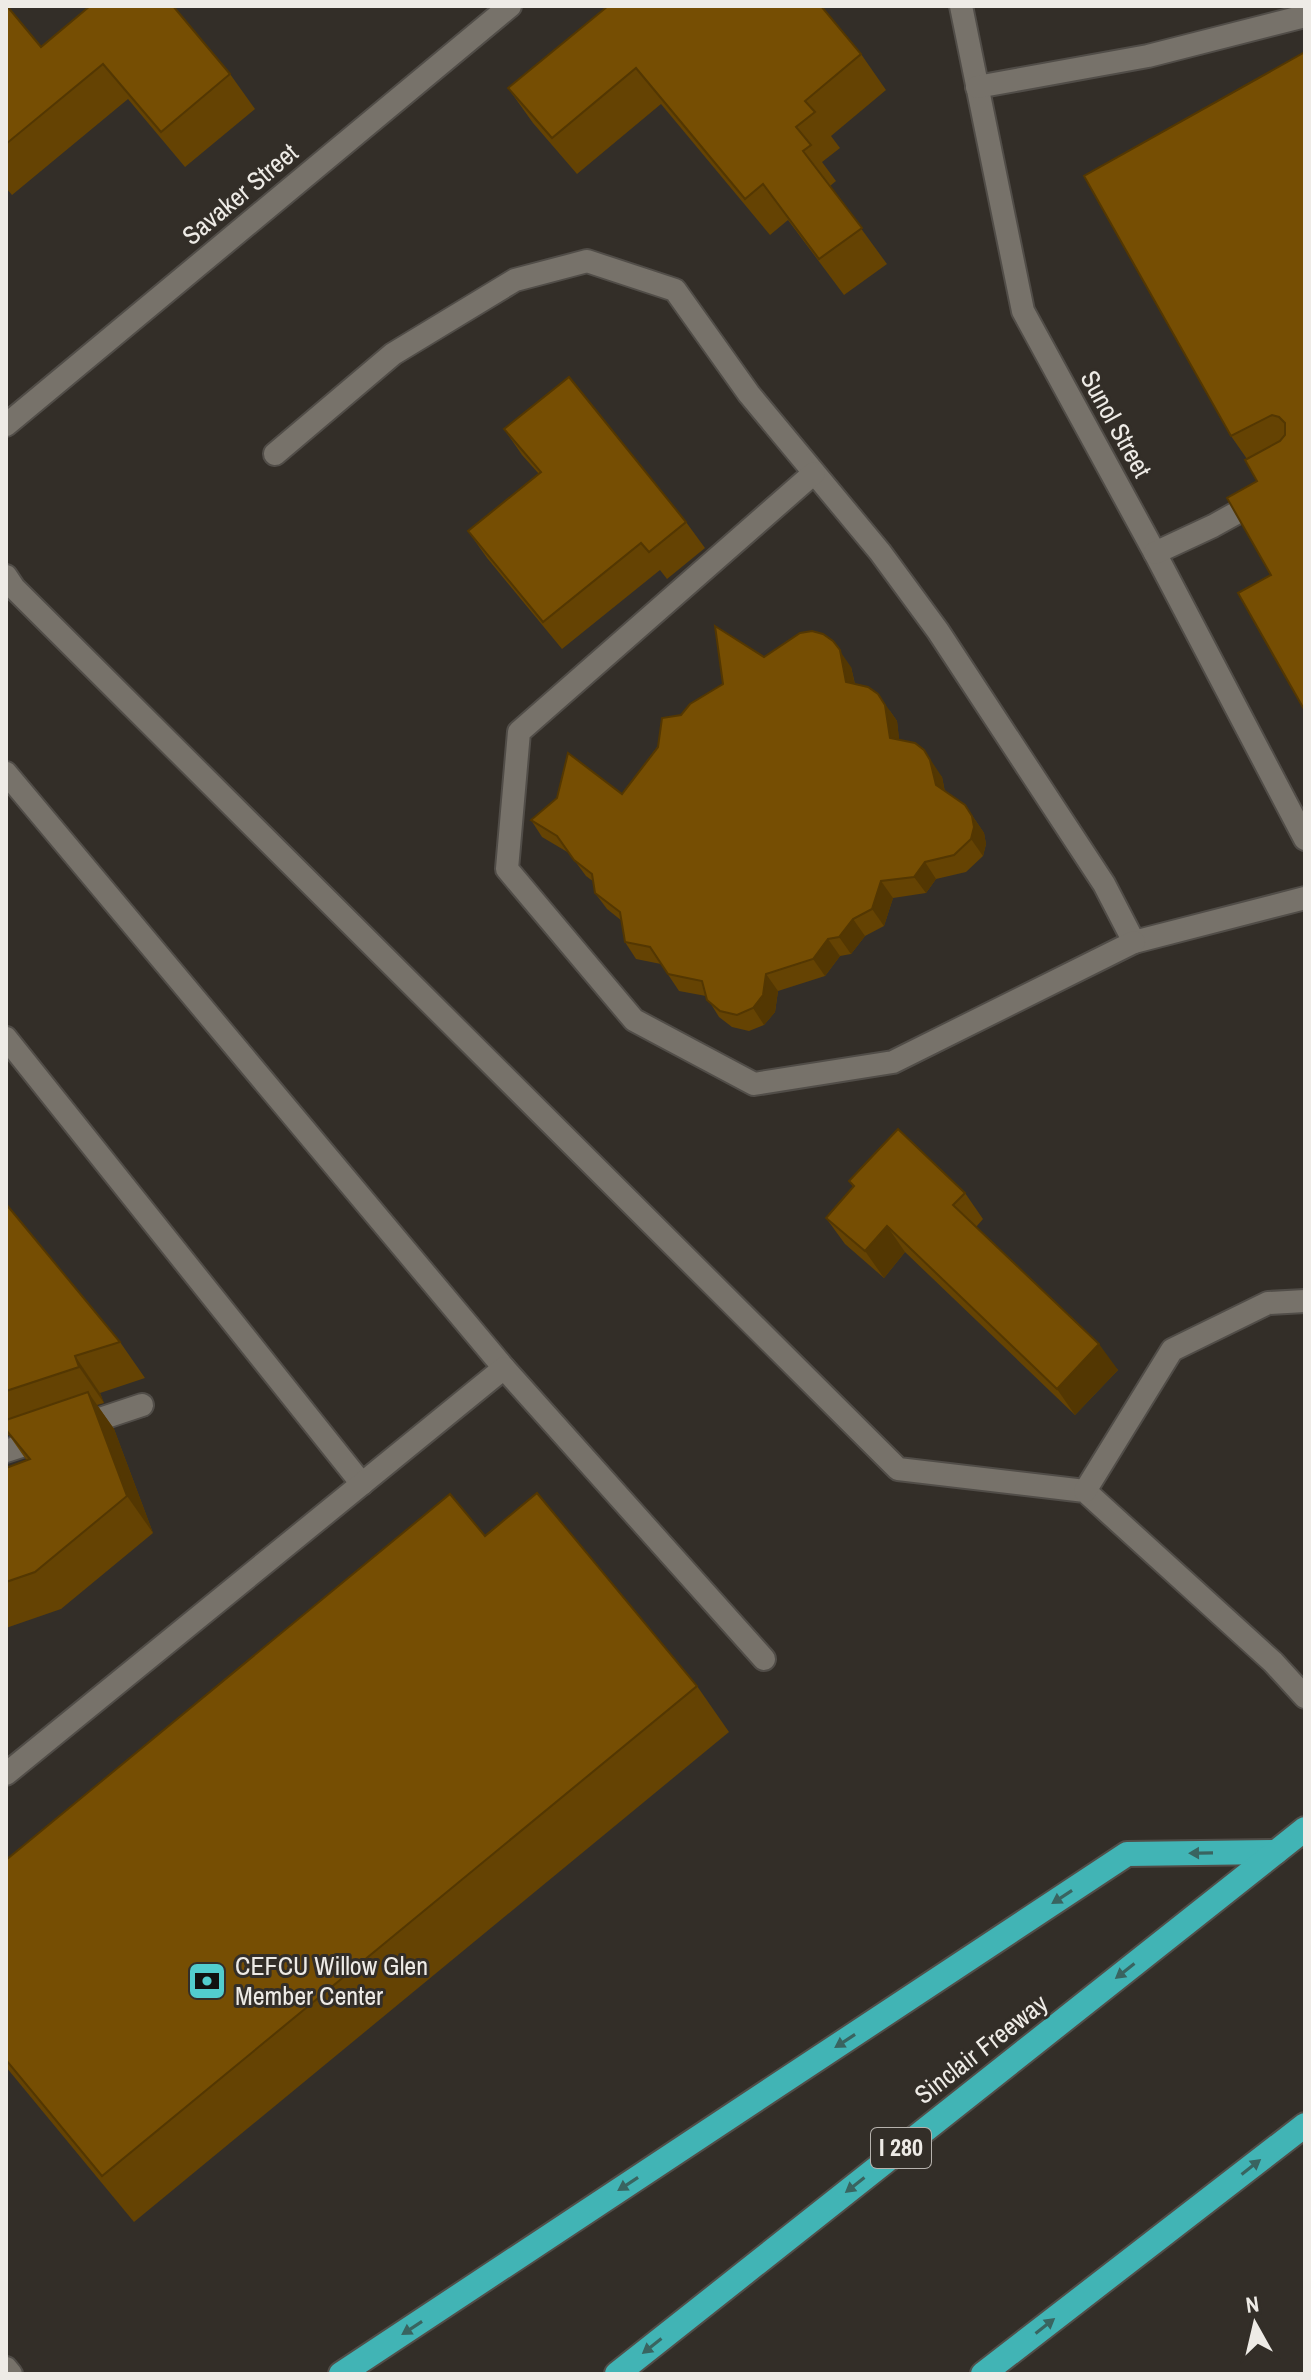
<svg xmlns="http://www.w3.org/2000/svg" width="1311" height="2380" font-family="'Archivo Narrow',sans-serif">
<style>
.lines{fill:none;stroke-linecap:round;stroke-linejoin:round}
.service-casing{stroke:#514d48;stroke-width:26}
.minor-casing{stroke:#514d48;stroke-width:26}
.secondary-casing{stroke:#514d48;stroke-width:26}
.motorway-casing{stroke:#514d48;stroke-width:28}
.service{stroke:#77726a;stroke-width:22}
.minor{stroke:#77726a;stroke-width:22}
.secondary{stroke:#77726a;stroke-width:22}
.motorway{stroke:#41b4b5;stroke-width:24}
.wall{fill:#654303}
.shaded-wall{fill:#533702}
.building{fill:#764e03;stroke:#533702;stroke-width:2}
.oneway{fill:#396460}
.labels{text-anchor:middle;stroke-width:6;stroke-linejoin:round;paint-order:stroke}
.shield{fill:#332e28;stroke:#b6b2ad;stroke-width:2}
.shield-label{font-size:24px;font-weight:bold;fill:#eeebe6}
.street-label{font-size:26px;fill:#eeebe6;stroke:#332e28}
.poi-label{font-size:26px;fill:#eeebe6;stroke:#332e28;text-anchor:start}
</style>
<rect width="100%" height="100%" fill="#332e28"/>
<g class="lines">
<defs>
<g id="service">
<polyline points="961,6 1023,311 1155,553 1305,839"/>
<polyline points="977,87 1148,56 1305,16"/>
<polyline points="275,454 393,354 515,280 587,261 675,290 749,394 880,552 938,631 1104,884 1134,942 1305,898"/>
<polyline points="814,473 519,732 507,869 634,1020 754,1084 893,1062 1134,942"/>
<polyline points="1155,553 1213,526 1305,475"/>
<polyline points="6,576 14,588 898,1469 1085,1491 1273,1662 1305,1697"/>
<polyline points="6,773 504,1368"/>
<polyline points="6,1038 362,1484"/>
<polyline points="79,1426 142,1405"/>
<polyline points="6,1451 43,1439"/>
<polyline points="1085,1491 1172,1350 1268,1303 1305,1301"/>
<polyline points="6,1774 504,1368 764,1659"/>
</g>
<polyline id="minor" points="6,425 510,6"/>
<polyline id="secondary" points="6,2368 11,2374"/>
<g id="motorway">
<polyline points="341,2374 1127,1854 1276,1852"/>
<polyline points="617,2374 1305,1829"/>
<polyline points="983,2374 1305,2125"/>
</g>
</defs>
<use href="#service" class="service-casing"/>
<use href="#minor" class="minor-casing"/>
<use href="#secondary" class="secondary-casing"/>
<use href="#motorway" class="motorway-casing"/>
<use href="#service" class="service"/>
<use href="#minor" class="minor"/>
<use href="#secondary" class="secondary"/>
<use href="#motorway" class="motorway"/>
</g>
<g class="wall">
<polygon points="6,6 41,47 230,74 255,109 185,167 128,99 12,195 6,188"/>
<polygon points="608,6 861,54 886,90 831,136 840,148 822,162 836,181 830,186 887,264 844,295 788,220 770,235 661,104 577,174 533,123 508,88"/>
<polygon points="1305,52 1305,711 1271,575 1257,481 1247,459 1231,436"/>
<polygon points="504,429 686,522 705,548 667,579 660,570 562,649 487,558 468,531 539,474 522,455"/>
<polygon points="764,657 851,667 855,684 890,711 897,721 899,740 942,777 945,792 965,805 984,833 986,844 983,856 966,872 936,879 926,893 893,898 884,926 865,936 851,954 840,956 825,976 778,991 775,1012 764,1025 749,1031 732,1027 719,1017 706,996 679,991 661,964 636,959 625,942 622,921 607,909 595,893 594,882 586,876 569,853 542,837 531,820 622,794 681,715 723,684"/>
<polygon points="849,1181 965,1193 983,1219 976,1227 1118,1370 1075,1415 905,1252 884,1278 845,1244 826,1218 853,1187"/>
<polygon points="6,1204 120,1342 145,1378 100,1393 104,1403 97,1405 114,1429 153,1533 61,1609 6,1628 6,1468 27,1461 9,1435 6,1436"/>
<polygon points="485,1536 697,1686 729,1732 134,2222 6,2067 6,1860"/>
</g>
<g class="shaded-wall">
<polygon points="833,641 851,667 858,699 846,682"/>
<polygon points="878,694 897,721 901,755 890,738"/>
<polygon points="924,750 942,777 947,802 936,785"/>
<polygon points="965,805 984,833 986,844 983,856 971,839"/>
<polygon points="925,862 936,879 926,893 914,877"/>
<polygon points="881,881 893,898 884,926 872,909"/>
<polygon points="853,919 865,936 851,954 839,937"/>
<polygon points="828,939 840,956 825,976 813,959"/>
<polygon points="766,974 778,991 775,1012 764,1025 753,1008"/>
<polygon points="887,1226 905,1252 884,1278 865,1251"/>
<polygon points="1099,1344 1118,1370 1075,1415 1057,1389"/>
<polygon points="75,1356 100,1393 104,1403 79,1367"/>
<polygon points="88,1392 114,1429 153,1533 127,1496"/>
</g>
<g class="building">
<polygon points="6,6 7,6 41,47 90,6 173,6 230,74 161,132 103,64 6,144"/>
<polygon points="608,6 821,6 861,54 805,101 815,112 796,127 811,145 803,151 862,228 819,259 763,184 745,199 636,68 552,138 508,88"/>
<polygon points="1305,52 1305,711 1238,593 1271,575 1227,498 1257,481 1245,460 1280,441 1285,435 1285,423 1279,417 1272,415 1231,436 1084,176"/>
<polygon points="569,377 686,522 649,552 641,543 543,622 468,531 541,472 504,429"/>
<polygon points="715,626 764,657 800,633 812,631 823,634 833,641 840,650 846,682 868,687 878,694 885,705 890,738 915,743 924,750 930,760 936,785 965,805 972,816 974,827 971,839 954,855 925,862 914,877 881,881 872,909 853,919 839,937 828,939 813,959 766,974 763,995 753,1008 737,1015 720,1011 707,1000 702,981 668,974 650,947 625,942 620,912 595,893 592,874 574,860 557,836 531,820 557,798 568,753 622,794 658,747 662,718 681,715 690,704 723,684"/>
<polygon points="898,1129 965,1193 953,1205 1099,1344 1057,1389 887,1226 865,1251 826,1218 854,1186 849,1181"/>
<polygon points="6,1204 120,1342 75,1356 79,1367 6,1391"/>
<polygon points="88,1392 127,1496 35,1572 6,1582 6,1468 30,1459 6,1430 6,1420"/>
<polygon points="537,1493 697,1686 102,2176 6,2060 6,1860 450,1494 485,1536"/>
</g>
<defs><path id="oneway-solid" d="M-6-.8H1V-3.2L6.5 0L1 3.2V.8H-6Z" transform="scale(2)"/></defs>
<g class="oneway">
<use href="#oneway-solid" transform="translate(1201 1853) rotate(179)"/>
<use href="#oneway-solid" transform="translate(1062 1897) rotate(147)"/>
<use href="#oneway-solid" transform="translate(1125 1971) rotate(142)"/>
<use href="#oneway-solid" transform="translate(845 2041) rotate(147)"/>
<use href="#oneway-solid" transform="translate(1251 2167) rotate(-38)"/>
<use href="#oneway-solid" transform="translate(628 2184) rotate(147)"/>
<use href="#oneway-solid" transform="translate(855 2185) rotate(142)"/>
<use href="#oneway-solid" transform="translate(1045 2326) rotate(-38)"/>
<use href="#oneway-solid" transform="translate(412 2328) rotate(147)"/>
<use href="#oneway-solid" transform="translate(652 2346) rotate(142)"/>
</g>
<defs>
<symbol id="bank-square" viewBox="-11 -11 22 22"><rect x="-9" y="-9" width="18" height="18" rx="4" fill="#52cdce" stroke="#332e28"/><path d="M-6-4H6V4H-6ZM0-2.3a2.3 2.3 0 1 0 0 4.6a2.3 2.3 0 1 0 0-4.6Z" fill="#111"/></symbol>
</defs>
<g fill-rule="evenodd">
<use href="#bank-square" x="185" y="1959" width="44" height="44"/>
</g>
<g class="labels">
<rect class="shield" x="871" y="2128" width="60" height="40" rx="6"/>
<g class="shield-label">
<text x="901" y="2156">I 280</text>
</g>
<g class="street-label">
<text transform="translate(240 194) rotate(-40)" y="9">Savaker Street</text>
<text transform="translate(1116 424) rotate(61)" y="9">Sunol Street</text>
<text transform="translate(981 2049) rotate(-38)" y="9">Sinclair Freeway</text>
</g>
<g class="poi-label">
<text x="235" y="1975">CEFCU Willow Glen<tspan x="235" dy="30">Member Center</tspan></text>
</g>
</g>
<rect width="1311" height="2380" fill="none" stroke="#eeebe6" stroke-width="16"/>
<g transform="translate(1255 2324) rotate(352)" stroke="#332e28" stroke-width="6" paint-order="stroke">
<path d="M0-6L14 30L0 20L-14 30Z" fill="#eeebe6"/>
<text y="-12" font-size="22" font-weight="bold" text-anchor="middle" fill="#eeebe6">N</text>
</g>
</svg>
